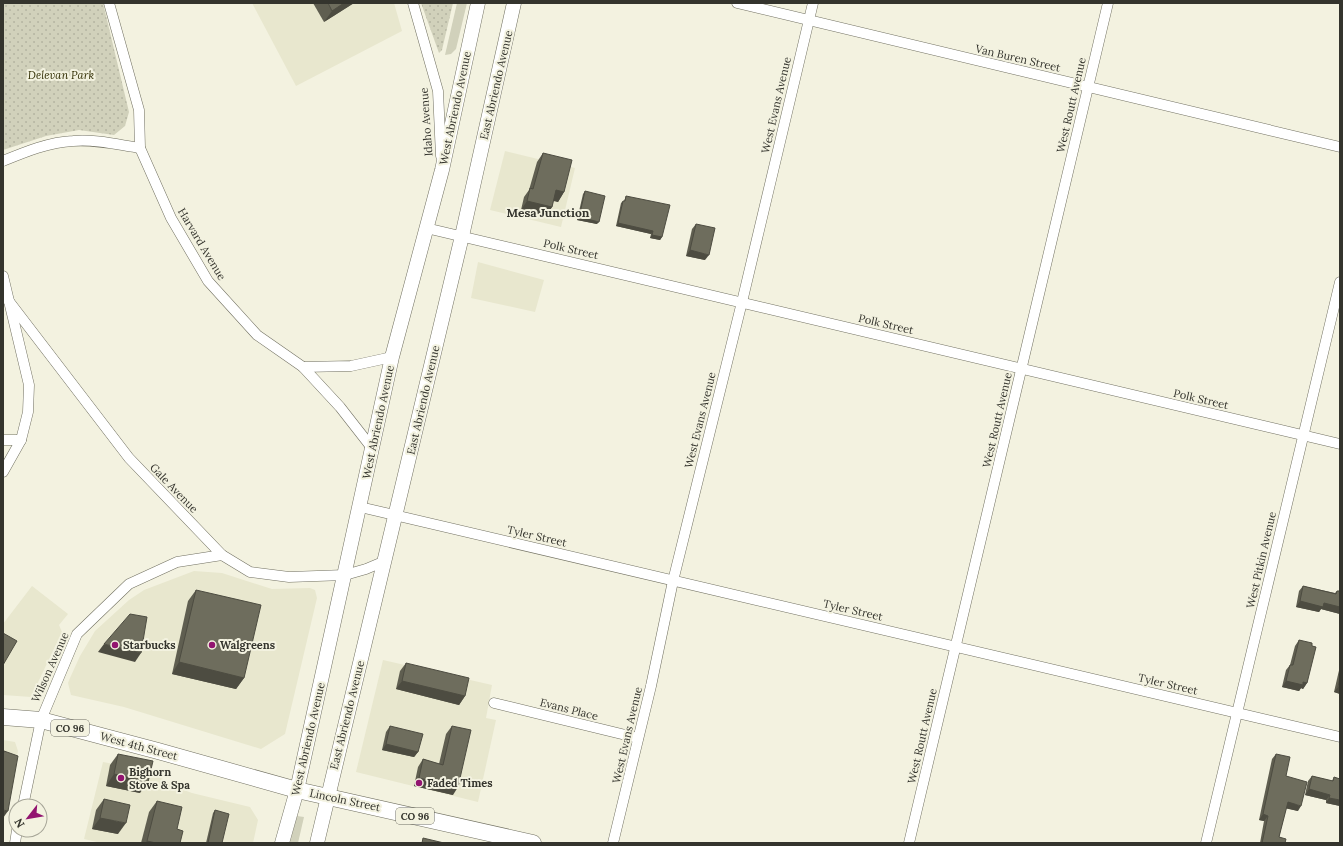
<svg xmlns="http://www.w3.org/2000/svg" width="1343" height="846" font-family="Lora,serif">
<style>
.built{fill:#e8e7ce}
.grass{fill:#d1d1bb}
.park{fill:url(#park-dots)}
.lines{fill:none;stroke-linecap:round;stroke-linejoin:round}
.street-casing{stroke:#717061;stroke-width:11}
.secondary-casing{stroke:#717061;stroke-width:15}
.primary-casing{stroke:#717061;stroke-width:17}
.street{stroke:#fff;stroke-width:10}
.secondary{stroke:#fff;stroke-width:14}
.primary{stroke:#fff;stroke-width:16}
.wall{fill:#5f5e50}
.shaded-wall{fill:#4d4c41}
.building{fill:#6e6d5d;stroke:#4d4c41}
.poi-dot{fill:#921470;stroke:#f3f2e0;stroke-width:1.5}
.labels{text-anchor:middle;stroke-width:4;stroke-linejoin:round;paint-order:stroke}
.shield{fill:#f3f2e0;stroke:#6d6d63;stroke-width:1}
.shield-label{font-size:10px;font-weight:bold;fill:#34342d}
.street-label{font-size:11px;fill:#34342d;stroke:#f3f2e0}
.park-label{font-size:11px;font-style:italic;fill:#333005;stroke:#f3f2e0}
.poi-label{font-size:11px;font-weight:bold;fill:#34342d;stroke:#f3f2e0;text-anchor:start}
.neighbourhood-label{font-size:12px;font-weight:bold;fill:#34342d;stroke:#f3f2e0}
</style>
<defs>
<pattern id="park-dots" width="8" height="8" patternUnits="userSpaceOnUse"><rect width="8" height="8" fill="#d1d1bb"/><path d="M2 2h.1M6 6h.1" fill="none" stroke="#b4b4a1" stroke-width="1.8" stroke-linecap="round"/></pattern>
</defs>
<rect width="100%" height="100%" fill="#f3f2e0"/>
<g class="built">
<polygon points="252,3 394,3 402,31 296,86"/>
<polygon points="505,151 575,168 561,227 490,210"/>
<polygon points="478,262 544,280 535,312 471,298"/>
<polygon points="194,571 222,573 272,589 310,588 315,590 317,598 285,734 261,749 124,707 71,695 68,683 70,678 80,656 95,631 129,600 144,590"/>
<polygon points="32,586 68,614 59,625 62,632 31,697 3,695 3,624"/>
<polygon points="383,660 492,685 486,718 496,720 478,802 356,772"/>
<polygon points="3,740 15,742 18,751 3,825"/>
<polygon points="103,762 145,770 167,781 173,786 192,793 250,807 258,820 253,843 101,843 84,839"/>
</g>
<g class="grass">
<polygon points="457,3 467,3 456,49 451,54 445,55"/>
<polygon points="297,816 304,817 298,843 290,843"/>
</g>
<g class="park">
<polygon points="3,3 103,3 129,112 125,126 114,135 79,130 46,136 3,150"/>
<polygon points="421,3 453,3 442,50 439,53"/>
</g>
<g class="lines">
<defs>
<g id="street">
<polyline points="109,3 139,110 140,148 171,218 208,281 257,335 303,367 340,407 372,448"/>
<polyline points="413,3 438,91 441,156"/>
<polyline points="737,3 1340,147"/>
<path d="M3,161C25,152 49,142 73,141C96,139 119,145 140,148"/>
<polyline points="426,228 1340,444"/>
<polyline points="3,276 29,385 28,412 21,440 3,472"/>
<polyline points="8,300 129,458 222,555 250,572 289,577 345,575 366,569 385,561"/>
<polyline points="303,367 351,366 392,357"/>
<polyline points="3,440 21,440"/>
<polyline points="360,507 1340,737"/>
<polyline points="494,703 638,738"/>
<polyline points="23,806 41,720 77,634 129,584 177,562 222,555"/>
<polyline points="15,843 17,830"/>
<polyline points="613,843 651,686 673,581 742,302 813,3"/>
<polyline points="909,843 1108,3"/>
<polyline points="1206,843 1340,282"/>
</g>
<g id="secondary">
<polyline points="282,843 297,790 392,357 442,170 478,3"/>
<polyline points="317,843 462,236 514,3"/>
</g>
<polyline id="primary" points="3,717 41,720 158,751 297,790 533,843"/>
</defs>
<use href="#street" class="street-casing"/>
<use href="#secondary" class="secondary-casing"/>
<use href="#primary" class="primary-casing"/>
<use href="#street" class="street"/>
<use href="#secondary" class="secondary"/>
<use href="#primary" class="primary"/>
</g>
<g class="wall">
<polygon points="313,3 354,3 324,22"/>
<polygon points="543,153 564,192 558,202 553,200 552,207 546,216 521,210 524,197 529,190 537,162"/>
<polygon points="585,191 597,224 577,220 583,194"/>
<polygon points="626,196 662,237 660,240 650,238 651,234 616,226 621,203 623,201 624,201"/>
<polygon points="696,224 705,260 686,256 692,229"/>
<polygon points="1303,586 1335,593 1337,591 1340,591 1340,614 1321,609 1319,612 1296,607 1299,591"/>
<polygon points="196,590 244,678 236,689 172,674 188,601"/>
<polygon points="1299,640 1312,646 1307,683 1303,689 1301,688 1299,691 1282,687 1286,670 1290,665 1295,646"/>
<polygon points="406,663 465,696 459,705 396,689 400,671"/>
<polygon points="1340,666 1340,694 1334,692"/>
<polygon points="390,726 418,752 414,757 382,750 386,732"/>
<polygon points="452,726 453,795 414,786 418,767 423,759 439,764 446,734"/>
<polygon points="118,754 140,793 106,786 110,765"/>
<polygon points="1276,754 1286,776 1298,811 1286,808 1279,837 1285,843 1260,843 1264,821 1259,820 1272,759"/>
<polygon points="1312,776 1332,781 1334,777 1340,806 1326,803 1326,800 1305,795 1308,781"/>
<polygon points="104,799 118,834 92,829 96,810"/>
<polygon points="157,801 177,829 180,843 141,843 149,812"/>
<polygon points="215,810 222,843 206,843 213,813"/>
</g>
<g class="shaded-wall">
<polygon points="344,3 354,3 324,22 332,11"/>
<polygon points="556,190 564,192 558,202 549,200"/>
<polygon points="527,201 552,207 546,216 521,210"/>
<polygon points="579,217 599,222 597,224 577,220"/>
<polygon points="618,223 653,231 651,234 616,226"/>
<polygon points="652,235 662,237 660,240 650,238"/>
<polygon points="690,250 709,255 705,260 686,256"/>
<polygon points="1300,601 1324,603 1340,607 1340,614 1321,609 1319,612 1296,607"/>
<polygon points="104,644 141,653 135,662 98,652"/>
<polygon points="179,662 244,678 236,689 172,674"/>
<polygon points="402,681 465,696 459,705 396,689"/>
<polygon points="1286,681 1303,682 1307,683 1303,689 1301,688 1299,691 1282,687"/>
<polygon points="1338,687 1340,687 1340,694 1334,692"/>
<polygon points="386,744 418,752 414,757 382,750"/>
<polygon points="114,774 148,782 140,793 106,786"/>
<polygon points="419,778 458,787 453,795 414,786"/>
<polygon points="1309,789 1330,795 1326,800 1305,795"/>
<polygon points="1329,798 1340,800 1340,806 1326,803"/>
<polygon points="1288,802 1301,806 1298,811 1284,808"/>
<polygon points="3,810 8,811 3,818"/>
<polygon points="1263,814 1268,816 1264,821 1259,820"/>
<polygon points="100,818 126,823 118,834 92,829"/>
<polygon points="147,841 156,843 145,843"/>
</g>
<g class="building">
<polygon points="328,3 344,3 332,11"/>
<polygon points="543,153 572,160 564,192 556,190 552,207 527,201 530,188 533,189"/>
<polygon points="585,191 605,196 599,222 579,217"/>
<polygon points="626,196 670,205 662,237 652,235 653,231 618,223 623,201 625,201"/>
<polygon points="696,224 715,228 709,255 690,250"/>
<polygon points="1303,586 1336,594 1337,591 1340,591 1340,607 1324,603 1323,607 1300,601"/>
<polygon points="196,590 261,605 244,678 179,662"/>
<polygon points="130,614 147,617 141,653 104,644"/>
<polygon points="3,633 17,641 3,665"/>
<polygon points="1299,640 1312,643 1312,646 1316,647 1307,683 1303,682 1303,685 1286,681 1290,665 1293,665"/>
<polygon points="406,663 469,678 465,696 402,681"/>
<polygon points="1340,677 1340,687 1338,687"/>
<polygon points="390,726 423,734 418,752 386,744"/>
<polygon points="452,726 471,730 458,787 419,778 423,759 443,765"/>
<polygon points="4,751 18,756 8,811 3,810 3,756"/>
<polygon points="118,754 153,761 148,782 114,774"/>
<polygon points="1276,754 1290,757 1286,776 1307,782 1301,806 1288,802 1279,837 1286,839 1285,843 1262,843 1268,816 1263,814"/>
<polygon points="1312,776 1333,781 1334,777 1340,779 1340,800 1329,798 1330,795 1309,789"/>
<polygon points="104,799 130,805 126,823 100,818"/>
<polygon points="157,801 182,807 177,829 183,831 180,843 156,843 147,841"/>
<polygon points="215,810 229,814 222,843 208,843"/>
<polygon points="423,838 444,843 422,843"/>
</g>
<g class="poi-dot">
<circle cx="115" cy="645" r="4"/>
<circle cx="212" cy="645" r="4"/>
<circle cx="121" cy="778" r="4"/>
<circle cx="419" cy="783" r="4"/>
</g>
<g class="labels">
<g class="shield">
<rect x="51" y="720" width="38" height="16" rx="3"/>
<rect x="396" y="808" width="38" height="16" rx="3"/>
</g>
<g class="shield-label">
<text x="70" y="732">CO 96</text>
<text x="415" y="820">CO 96</text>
</g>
<g class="street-label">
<text transform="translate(1018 58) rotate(13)" y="4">Van Buren Street</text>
<text transform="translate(496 85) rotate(-77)" y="4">East Abriendo Avenue</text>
<text transform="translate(776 105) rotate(-77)" y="4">West Evans Avenue</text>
<text transform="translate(1071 105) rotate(-77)" y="4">West Routt Avenue</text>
<text transform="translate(455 108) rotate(-78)" y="4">West Abriendo Avenue</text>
<text transform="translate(426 122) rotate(-94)" y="4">Idaho Avenue</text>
<text transform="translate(202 244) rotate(59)" y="4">Harvard Avenue</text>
<text transform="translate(571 249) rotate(13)" y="4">Polk Street</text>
<text transform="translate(886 324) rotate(13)" y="4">Polk Street</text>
<text transform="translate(1201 399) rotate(13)" y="4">Polk Street</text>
<text transform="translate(423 400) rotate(-77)" y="4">East Abriendo Avenue</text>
<text transform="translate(700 420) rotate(-76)" y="4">West Evans Avenue</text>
<text transform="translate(997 420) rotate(-77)" y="4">West Routt Avenue</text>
<text transform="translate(378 422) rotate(-78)" y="4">West Abriendo Avenue</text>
<text transform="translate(174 488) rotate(46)" y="4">Gale Avenue</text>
<text transform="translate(537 536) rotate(13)" y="4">Tyler Street</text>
<text transform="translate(1261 560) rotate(-77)" y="4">West Pitkin Avenue</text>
<text transform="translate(853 610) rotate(13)" y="4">Tyler Street</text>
<text transform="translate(50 667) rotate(-66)" y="4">Wilson Avenue</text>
<text transform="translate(1168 684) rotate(13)" y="4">Tyler Street</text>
<text transform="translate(569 709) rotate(14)" y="4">Evans Place</text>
<text transform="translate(347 715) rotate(-76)" y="4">East Abriendo Avenue</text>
<text transform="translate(627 735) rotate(-77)" y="4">West Evans Avenue</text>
<text transform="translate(922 736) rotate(-77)" y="4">West Routt Avenue</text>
<text transform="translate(308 739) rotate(-77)" y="4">West Abriendo Avenue</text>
<text transform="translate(139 746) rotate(15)" y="4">West 4th Street</text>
<text transform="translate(345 800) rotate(12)" y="4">Lincoln Street</text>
</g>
<g class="park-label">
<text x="61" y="79">Delevan Park</text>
</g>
<g class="poi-label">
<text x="123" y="649">Starbucks</text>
<text x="220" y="649">Walgreens</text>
<text x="129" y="776">Bighorn<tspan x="129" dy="13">Stove &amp; Spa</tspan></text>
<text x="427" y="787">Faded Times</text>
</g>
<g class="neighbourhood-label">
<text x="548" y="217">Mesa Junction</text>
</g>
</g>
<rect width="1343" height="846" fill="none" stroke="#34342d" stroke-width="8"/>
<g transform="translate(28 818) rotate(239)"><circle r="19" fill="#f3f2e0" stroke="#a7a698"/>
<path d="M0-3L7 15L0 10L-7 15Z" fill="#921470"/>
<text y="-6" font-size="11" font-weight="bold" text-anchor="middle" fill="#34342d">N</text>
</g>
</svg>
